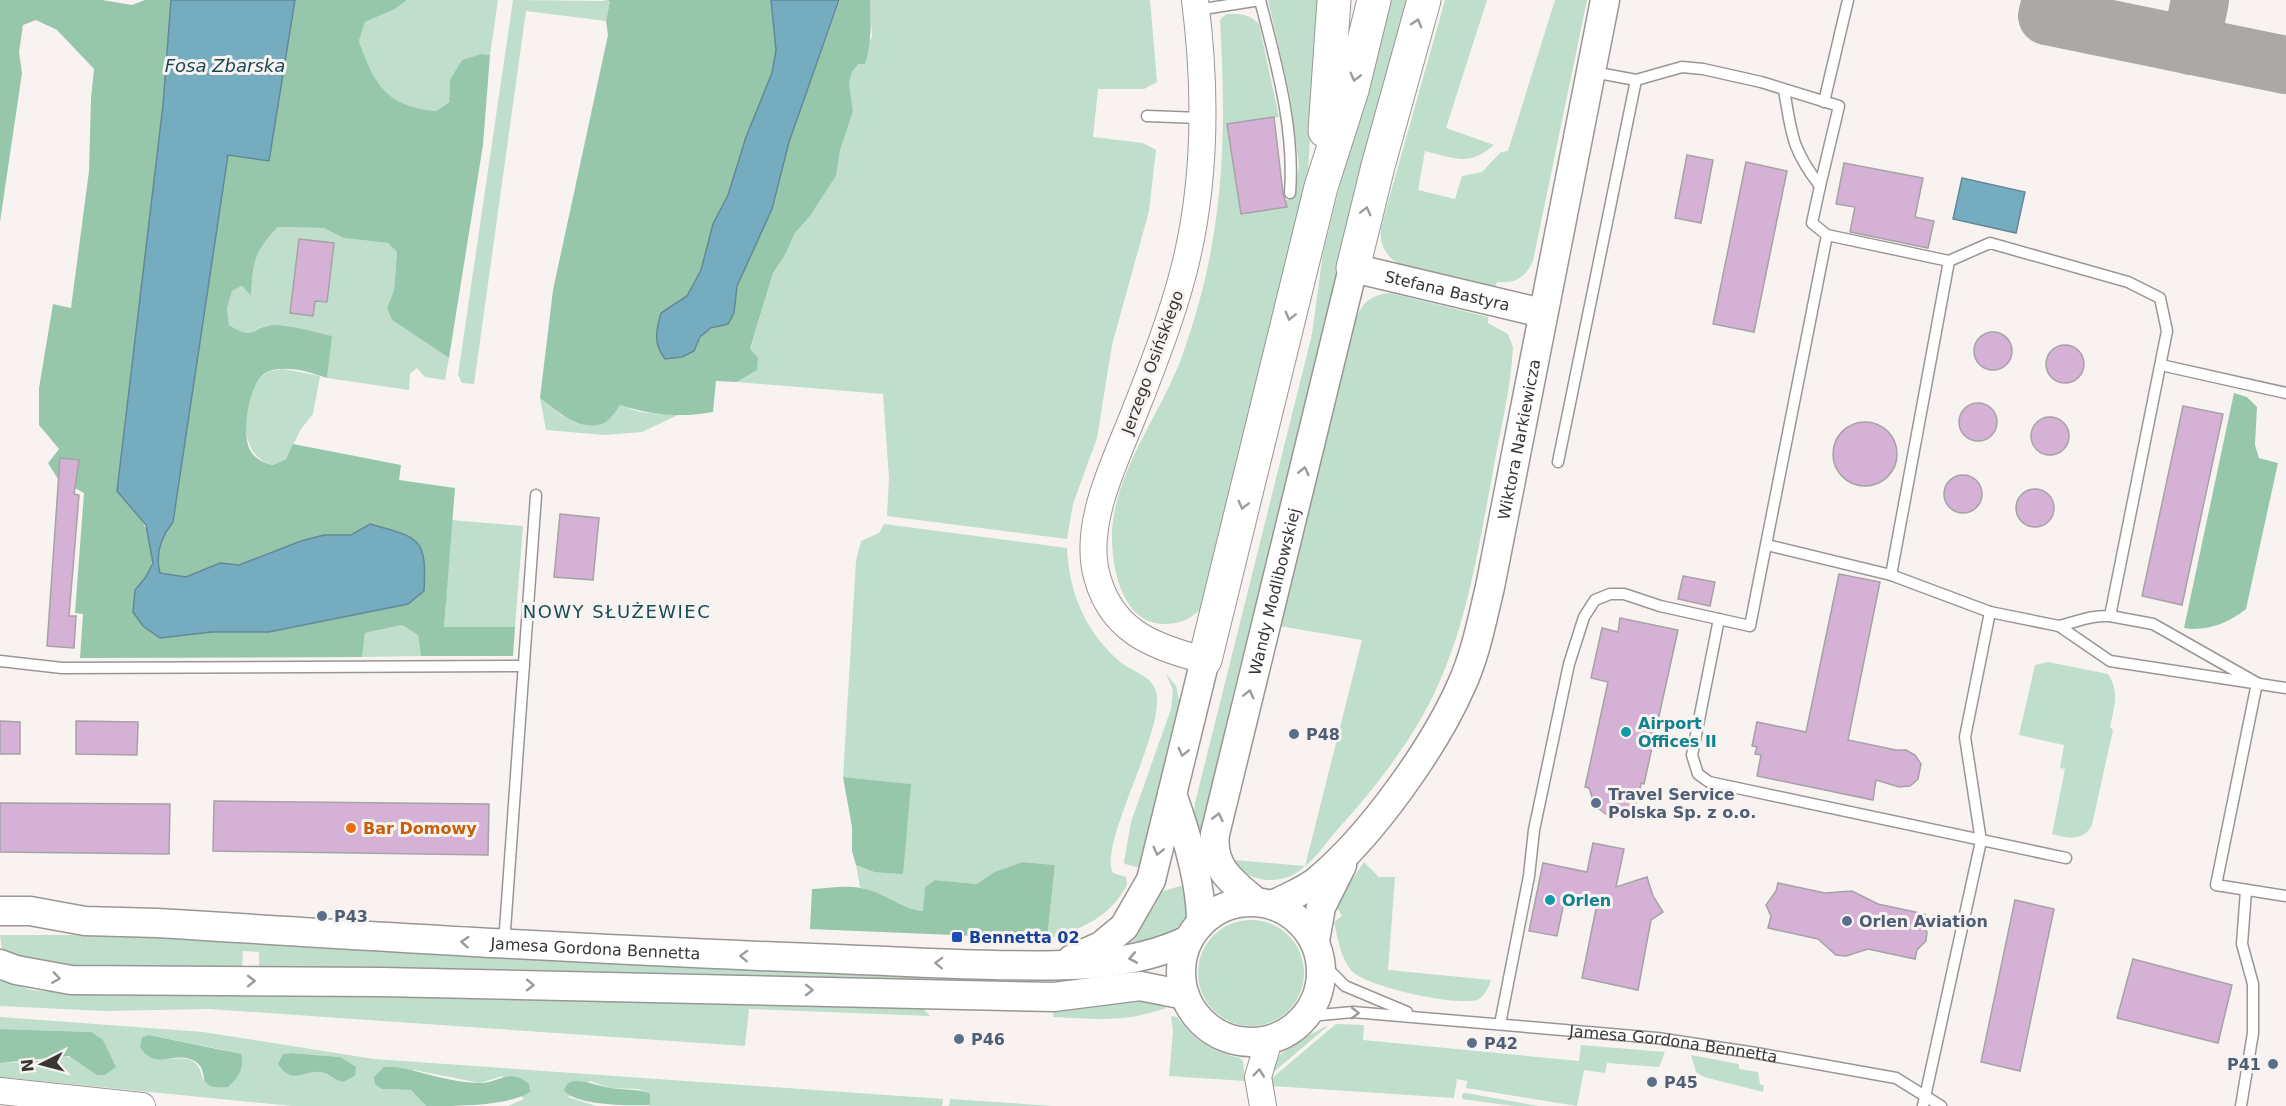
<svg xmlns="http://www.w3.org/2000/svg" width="2286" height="1106" font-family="'DejaVu Sans',sans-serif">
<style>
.green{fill:#bfdecb;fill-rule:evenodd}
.forest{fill:#97c7ab}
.water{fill:#75acc0;stroke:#638996;stroke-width:1.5}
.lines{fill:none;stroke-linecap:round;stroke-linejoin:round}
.taxiway{stroke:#aca8a7;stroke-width:58}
.building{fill:#d5b1d6;stroke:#a6a2a6;stroke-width:1.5}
.service-casing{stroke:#9a9694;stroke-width:13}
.tertiary-casing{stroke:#9a9694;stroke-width:28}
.secondary-casing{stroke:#9a9694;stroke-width:31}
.motorway-casing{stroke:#9a9694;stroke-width:35}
.service{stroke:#fff;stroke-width:10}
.tertiary{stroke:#fff;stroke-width:26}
.secondary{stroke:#fff;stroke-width:28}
.motorway{stroke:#fff;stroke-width:33}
.oneway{stroke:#9c9a9a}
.culture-dot{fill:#0f9aa8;stroke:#f8f3f1;stroke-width:2}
.service-dot{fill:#5c6f8a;stroke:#f8f3f1;stroke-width:2}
.food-dot{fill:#e8710a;stroke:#f8f3f1;stroke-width:2}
.transit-dot{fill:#1a4fb4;stroke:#f8f3f1;stroke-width:2}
.labels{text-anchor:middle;stroke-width:6;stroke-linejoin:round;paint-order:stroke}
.street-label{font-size:16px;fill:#383635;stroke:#f8f3f1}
.culture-label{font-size:16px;font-weight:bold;fill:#0d838f;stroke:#f8f3f1;text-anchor:start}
.service-label{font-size:16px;font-weight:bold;fill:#4e5e75;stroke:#f8f3f1;text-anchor:start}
.food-label{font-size:16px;font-weight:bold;fill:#c56008;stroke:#f8f3f1;text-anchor:start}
.transit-label{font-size:16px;font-weight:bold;fill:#164399;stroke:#f8f3f1;text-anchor:start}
.water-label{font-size:18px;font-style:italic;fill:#184857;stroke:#f8f3f1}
.neighbourhood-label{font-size:18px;letter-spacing:1.5px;fill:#124e56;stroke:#f8f3f1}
</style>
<rect width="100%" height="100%" fill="#f8f3f1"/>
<g class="green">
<path d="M407,0H498L490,55L482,54L450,80L449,101L436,111C386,106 375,87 359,41L365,22L395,9Z"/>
<polygon points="513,0 610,1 606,21 526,11 474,384 462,383 458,375"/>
<polygon points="870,0 1150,0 1157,82 1144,89 1098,89 1093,137 1143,143 1156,150 1149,211 1112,345 1097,438 1073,504 1067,539 887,516 889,478 883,394 737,382 757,370 750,350 773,273 785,255 795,233 810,216 836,176 840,151 853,111 849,83 852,72 872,37"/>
<path d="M1268,0H1319L1308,171L1201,609C1190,619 1180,624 1165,624C1121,625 1111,564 1112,532C1115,471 1160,415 1181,359C1224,241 1227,143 1220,20L1226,14C1239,14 1249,13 1259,24L1279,117L1227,125L1241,214L1286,207V200L1294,198L1299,166L1290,96Z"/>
<polygon points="1386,0 1408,0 1232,698 1201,844 1192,827 1195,803 1312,334 1323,253"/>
<path d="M1445,0H1487L1446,128L1494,145C1469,167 1454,158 1425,151L1418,190L1455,199L1462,176L1482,172L1501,152L1508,151L1555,0H1587L1533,261C1526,277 1515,284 1497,282L1494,290L1403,266C1386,258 1379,245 1381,227Z"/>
<path d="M278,227L324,228L343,238L388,243L397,252L394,290L387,308L392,320L449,358L445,380L425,377L417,368L410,374L409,390L327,378L331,336C313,333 292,325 274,325C251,325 256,342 229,325L227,309L232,291L242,286L251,296C253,263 254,251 278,227Z"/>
<path d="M1390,293L1488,317V323L1508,334L1513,347C1511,390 1499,434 1492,477C1478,551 1466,629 1433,696C1409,745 1374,789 1338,829C1322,847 1306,874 1281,879C1262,882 1244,878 1235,860L1305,866L1362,640L1279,626L1355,321C1362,303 1370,295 1390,293Z"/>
<path d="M284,369L320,376L313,414L301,429L286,459L273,465C236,457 239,394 265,374C270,370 278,370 284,369Z"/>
<polygon points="540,398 561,415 573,420 620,405 640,412 678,415 642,432 605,435 546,430"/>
<polygon points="451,520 523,526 515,627 444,627"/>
<path d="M884,524L1067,548C1069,592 1085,631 1119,661C1133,673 1156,676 1157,697C1161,738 1098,846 1113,873L1126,877L1127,885C1109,918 1082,929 1047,939L1055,865L1022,862L994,872L977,884L935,880L925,887L924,911C902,909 881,896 860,887L856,865L874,872L910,784L843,777L856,561L861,541L879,533Z"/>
<polygon points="402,625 418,635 421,656 362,657 365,633"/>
<path d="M2048,662L2108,674C2120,692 2114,707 2110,727L2113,730L2092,825C2083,842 2068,838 2052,834L2065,769L2060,768L2064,745L2019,735L2035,665Z"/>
<polygon points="1166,674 1176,686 1180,704 1140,868 1125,864 1124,862 1131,822 1171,709 1173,690"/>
<path d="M1364,862L1379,877H1395L1388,970L1491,980C1488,988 1486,994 1479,999C1461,1008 1370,987 1354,973C1341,961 1338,939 1334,922L1342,916L1335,904Z"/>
<path d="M1187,884C1187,892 1190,901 1188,908C1184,937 1148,941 1126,942L1155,905L1160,892Z"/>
<circle cx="1251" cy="973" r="53"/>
<polygon points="0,935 126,935 987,978 986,983 495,969 259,967 259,952 243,951 242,968 67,967 46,965 2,951"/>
<polygon points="0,979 31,990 87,995 321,995 922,1007 930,1016 749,1009 745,1046 209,1009 105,1011 0,1006"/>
<path d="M1143,1000L1159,1003L1166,1008C1123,1023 1097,1019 1053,1017L1054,1011Z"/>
<path d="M1171,1016L1177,1017C1194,1041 1211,1051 1240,1058L1243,1061L1245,1081L1169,1076L1173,1031Z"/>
<path d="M0,1017L203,1032L374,1059L943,1099L942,1106H650V1093L638,1089L610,1088L590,1081L568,1097L596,1106H508L524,1099L502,1076L480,1083L414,1070L382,1089L411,1090L426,1106H292L0,1077V1063C11,1062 23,1063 34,1061C70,1055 66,1051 97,1075L91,1032L0,1029ZM149,1035L224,1050L203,1080C195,1038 160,1076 141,1047L142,1037ZM292,1053L340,1057L355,1076L343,1082L283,1054Z"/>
<polygon points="1336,1024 1364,1025 1363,1040 1579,1061 1581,1045 1665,1052 1659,1067 1607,1063 1605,1073 1584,1070 1577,1106 1466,1088 1467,1081 1457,1079 1454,1098 1272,1086 1272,1078"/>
<path d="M1328,1026L1270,1075C1272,1069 1273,1062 1278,1057C1284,1050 1319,1028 1328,1026Z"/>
<polygon points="1691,1055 1739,1064 1739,1069 1758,1072 1760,1084 1764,1086 1763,1092 1704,1077 1696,1072"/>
<polygon points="1466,1093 1538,1106 1514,1106 1462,1099 1462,1094"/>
<polygon points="950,1099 1055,1106 949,1106"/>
</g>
<g class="forest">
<path d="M0,0H102L132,5L145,0H171L137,514C147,525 154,547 152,562C151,573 141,583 135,590C138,617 137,622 161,638L212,632L370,524L351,535H324L301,541L238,565L219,563L186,577L160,573C156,554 161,537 173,522L228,154L269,161L295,0H407L395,9L365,22L359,41C375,86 386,106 436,111L449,102L450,80L462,60L482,54L490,55L483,145L449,358L392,320L387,308L394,290L397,252L388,243L343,238L324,228L278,227C254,251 253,263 251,296L242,286L232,291L227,309L229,325C256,342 251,326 274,325C292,325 313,332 332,336L327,378C310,372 285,364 267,372C248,382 241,433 250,450C255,459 264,463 273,465L286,459L293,444L401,465L399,480L455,488L444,627H515L513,656H421L418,635L402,625L365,633L362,657L80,658L83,614L75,613L84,493L58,479L48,463L59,449L39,425V388L53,304L71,308L89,171L91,98L94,69L57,30L36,20L23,25L19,52L22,73L0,222Z"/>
<path d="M603,0H771L776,50L772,73L746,137L728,195L713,224L701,270L687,296L661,313L693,351C701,333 709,328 728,324L734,313L736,286L772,209L789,142L840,0H870C871,22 872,42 865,64H858L852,72L849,83L853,111L840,151L836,176L810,216L795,233L785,255L773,273L750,349L758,358L757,370L737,382L716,381L713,412C682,418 650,415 620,405C616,411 610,420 604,423C581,433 557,411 540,398L553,290L608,35L606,21L610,1Z"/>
<path d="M2234,393L2247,397L2257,407L2255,445L2259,458L2278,463L2246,609C2229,623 2205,632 2184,628Z"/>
<polygon points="843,777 911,784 903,874 874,872 856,865 852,851 852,827"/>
<path d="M1022,862L1055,865L1047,939L810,929L812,889C827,888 846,885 861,888C884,892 900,909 923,911L925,887L935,880L977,884L994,872Z"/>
<polygon points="0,1029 91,1032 103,1040 116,1067 105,1075 97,1075 69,1056 0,1063"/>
<path d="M149,1035L241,1054C245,1068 238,1078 228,1087C193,1090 211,1073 196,1062C176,1048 157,1073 140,1047L142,1037Z"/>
<path d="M292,1053L340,1057L356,1067L355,1076L343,1082C334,1080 330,1074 321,1072C302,1070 293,1086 278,1064L283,1054Z"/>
<path d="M384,1067H396C423,1072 453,1083 480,1083C500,1083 509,1067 529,1084L530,1092C509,1106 456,1106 426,1106L411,1090L382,1089L375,1084L374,1077Z"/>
<path d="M573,1081C588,1081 598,1086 611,1088C625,1090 637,1089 650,1093V1105C633,1106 574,1106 564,1090L567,1084Z"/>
</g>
<g class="water">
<path d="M171,0H295L269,161L228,155L173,522C161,537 155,554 160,573L186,577L220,563L239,565L301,541L324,535H351L370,524C419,538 427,536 424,591L408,604L269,632H212L160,638L143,626L133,612L135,590L145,578L153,563L146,525L117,491L163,105Z"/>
<path d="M771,0H839L789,142L772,209L737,286L734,313L728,324L711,328L700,337L694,351L682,357L665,359C653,343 656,331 661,313L687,296L701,270L713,224L728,195L746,137L772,73L776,50Z"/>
<polygon points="1962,178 2025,192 2016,233 1953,219"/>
</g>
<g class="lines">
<g class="taxiway">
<polyline points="2051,0 2047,16 2286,65"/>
<polyline points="2191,46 2200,0"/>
</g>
</g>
<g class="building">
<polygon points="1274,117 1283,193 1287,207 1241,214 1227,124"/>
<polygon points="1687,155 1713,160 1701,223 1675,218"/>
<polygon points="1746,162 1787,171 1754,332 1713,324"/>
<polygon points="1844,163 1923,178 1915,217 1934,221 1928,248 1850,232 1855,207 1836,204"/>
<polygon points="299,239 334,243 327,302 315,301 313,316 290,313"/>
<circle cx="1993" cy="351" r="19"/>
<circle cx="2065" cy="364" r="19"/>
<circle cx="1978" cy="422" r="19"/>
<polygon points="2183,406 2223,414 2182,605 2142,596"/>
<circle cx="2050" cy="436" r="19"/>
<circle cx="1865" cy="454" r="32"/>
<polygon points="60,458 79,460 74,494 79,495 69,616 76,616 74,648 47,646"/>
<circle cx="1963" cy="494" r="19"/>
<circle cx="2035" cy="508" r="19"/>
<polygon points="560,514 599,518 593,580 554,577"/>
<polygon points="1839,574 1880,582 1848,740 1896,750 1906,750 1915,755 1921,764 1918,779 1910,786 1899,787 1876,780 1873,800 1757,776 1761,755 1755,754 1757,747 1752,746 1757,722 1806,732"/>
<polygon points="1683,576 1715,582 1710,606 1678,599"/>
<polygon points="1620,618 1678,630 1644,784 1641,783 1638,800 1632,809 1622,815 1610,817 1595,806 1589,788 1585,787 1608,682 1591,678 1602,628 1618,632"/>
<polygon points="0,721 20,722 20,754 0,754"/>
<polygon points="76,721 138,722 137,755 76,754"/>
<polygon points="214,801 489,804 488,855 213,851"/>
<polygon points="0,803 170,804 169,854 0,852"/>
<polygon points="1593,843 1624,849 1616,887 1647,877 1653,896 1663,912 1651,920 1638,990 1582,978 1598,899 1566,893 1557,936 1529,931 1543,863 1587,872"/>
<polygon points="1778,883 1825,893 1852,891 1878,904 1925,914 1923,926 1927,932 1926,941 1917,950 1915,959 1868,949 1846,956 1836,955 1818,939 1768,928 1771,916 1766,905 1776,891"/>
<polygon points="2015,900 2054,909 2020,1071 1981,1062"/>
<polygon points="2133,959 2232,985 2218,1043 2117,1018"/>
</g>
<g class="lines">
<defs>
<g id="service">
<path d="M1260,0C1276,63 1295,128 1290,193"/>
<polyline points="1197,10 1260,0"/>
<polyline points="1593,72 1636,80 1682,67 1703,69 1761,82 1839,106 1820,186"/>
<polyline points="1824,102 1848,0"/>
<polyline points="1147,116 1201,118"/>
<path d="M1827,235L1949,261L1990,243L2128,282L2160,298L2167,331L2110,616C2090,615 2077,622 2059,626"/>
<polyline points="2161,365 2286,393"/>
<polyline points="1558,462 1636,80"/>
<polyline points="1767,545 1891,575 1990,612 2059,626 2110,661 2286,688"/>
<polyline points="1891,575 1949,261"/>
<polyline points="2110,616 2153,624 2257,683 2216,885 2286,896"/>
<polyline points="1719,619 1692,755 1698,774 1709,782 2066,858"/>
<polyline points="0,661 62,668 524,666"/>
<polyline points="504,944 536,495"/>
<polyline points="1321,962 1345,986 1407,1012"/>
<path id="s1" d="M1299,1024L1320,1015L1353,1012L1657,1038L1756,1053L1896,1078L1941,1106"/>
<path d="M1500,1024L1529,876L1534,830L1569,664L1584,617L1595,600L1610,594H1624L1660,606L1750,626L1827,235L1812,223L1820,186C1791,148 1792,135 1784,90"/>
<polyline points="1923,1106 1981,841 1965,737 1990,612"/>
<polyline points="2241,1106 2253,1033 2253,984 2242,944 2246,891"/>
</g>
<g id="tertiary">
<path d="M1195,0C1207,94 1206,196 1179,288C1167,330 1151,371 1135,411C1117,458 1086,516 1095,568C1107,629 1151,647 1205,660"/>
<polyline points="0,1091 142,1106"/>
<polyline points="1263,1106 1258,1077 1269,1040"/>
</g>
<g id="secondary">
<path d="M1172,794C1185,830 1201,883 1201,921"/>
<path id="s2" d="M1255,901C1232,882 1211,867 1215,834L1353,268L1542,313"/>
<circle cx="1251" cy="972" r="70"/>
<path id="s3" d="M1273,905C1288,897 1304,891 1317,881C1371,836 1434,748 1462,684C1476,653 1482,620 1490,587L1605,0"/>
<path id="s4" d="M0,911H30L85,921L157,923C384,937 611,951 838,959C890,961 942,964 994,965C1060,966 1128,969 1188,940"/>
<polyline points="1315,941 1321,907 1342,865"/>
<polyline points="1072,959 1101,946 1124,927 1151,880 1205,660"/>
<polyline points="0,964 16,970 71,980 382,982 1054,997 1140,986 1185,995"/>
</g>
<g id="motorway">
<polyline points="1325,131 1334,0"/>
<polyline points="1353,268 1378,166 1424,0"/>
<polyline points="1205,660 1321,187 1352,90 1374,0"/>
</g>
</defs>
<use href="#service" class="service-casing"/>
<use href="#tertiary" class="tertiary-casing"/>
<use href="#secondary" class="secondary-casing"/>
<use href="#motorway" class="motorway-casing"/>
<use href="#service" class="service"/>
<use href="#tertiary" class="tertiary"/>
<use href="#secondary" class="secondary"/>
<use href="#motorway" class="motorway"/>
</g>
<defs><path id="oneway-chevron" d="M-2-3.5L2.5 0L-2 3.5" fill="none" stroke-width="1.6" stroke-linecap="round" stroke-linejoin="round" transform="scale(1.5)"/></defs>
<g class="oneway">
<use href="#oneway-chevron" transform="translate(1417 23) rotate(-73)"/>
<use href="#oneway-chevron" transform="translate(1355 77) rotate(104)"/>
<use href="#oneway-chevron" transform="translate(1366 211) rotate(-76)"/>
<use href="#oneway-chevron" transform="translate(1290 316) rotate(104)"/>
<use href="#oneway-chevron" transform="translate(1304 471) rotate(-77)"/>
<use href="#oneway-chevron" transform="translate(1243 505) rotate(104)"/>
<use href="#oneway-chevron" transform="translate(1249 694) rotate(-76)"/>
<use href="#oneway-chevron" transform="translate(1183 752) rotate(104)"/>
<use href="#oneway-chevron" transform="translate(1218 817) rotate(-77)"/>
<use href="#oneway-chevron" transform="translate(1158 851) rotate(104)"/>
<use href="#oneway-chevron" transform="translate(465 942) rotate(-176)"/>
<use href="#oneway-chevron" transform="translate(744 956) rotate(-178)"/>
<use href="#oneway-chevron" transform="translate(1133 958) rotate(170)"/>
<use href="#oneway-chevron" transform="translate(939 963) rotate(-178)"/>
<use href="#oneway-chevron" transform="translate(56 978) rotate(8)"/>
<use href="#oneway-chevron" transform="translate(251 981)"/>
<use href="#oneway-chevron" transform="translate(530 985) rotate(1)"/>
<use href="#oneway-chevron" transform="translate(809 990) rotate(1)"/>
<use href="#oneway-chevron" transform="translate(1355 1013) rotate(1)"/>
<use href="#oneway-chevron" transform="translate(1259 1073) rotate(-84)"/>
</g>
<g class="culture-dot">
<circle cx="1626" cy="732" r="6"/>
<circle cx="1550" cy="900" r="6"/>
</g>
<g class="service-dot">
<circle cx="1294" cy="734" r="6"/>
<circle cx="1596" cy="803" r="6"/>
<circle cx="322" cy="916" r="6"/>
<circle cx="1847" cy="921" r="6"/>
<circle cx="959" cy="1039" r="6"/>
<circle cx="1472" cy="1043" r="6"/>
<circle cx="2273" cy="1064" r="6"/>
<circle cx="1652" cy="1082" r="6"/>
</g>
<circle class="food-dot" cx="351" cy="828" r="6"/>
<rect class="transit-dot" x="951" y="931" width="12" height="12" rx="3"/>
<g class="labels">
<g class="street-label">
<text dy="6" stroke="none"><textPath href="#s2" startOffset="762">Stefana Bastyra</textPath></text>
<text transform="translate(1152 362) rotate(-70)" y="6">Jerzego Osińskiego</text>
<text dy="6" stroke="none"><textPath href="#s3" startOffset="548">Wiktora Narkiewicza</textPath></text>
<text dy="6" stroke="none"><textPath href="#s2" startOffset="332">Wandy Modlibowskiej</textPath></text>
<text dy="6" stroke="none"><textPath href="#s4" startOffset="597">Jamesa Gordona Bennetta</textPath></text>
<text dy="6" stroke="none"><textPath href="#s1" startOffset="378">Jamesa Gordona Bennetta</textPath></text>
</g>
<g class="culture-label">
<text x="1638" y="729">Airport<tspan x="1638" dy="18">Offices II</tspan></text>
<text x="1562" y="906">Orlen</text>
</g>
<g class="service-label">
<text x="1306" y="740">P48</text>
<text x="1608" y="800">Travel Service<tspan x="1608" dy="18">Polska Sp. z o.o.</tspan></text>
<text x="334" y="922">P43</text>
<text x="1859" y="927">Orlen Aviation</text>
<text x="971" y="1045">P46</text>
<text x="1484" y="1049">P42</text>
<text x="2261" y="1070" text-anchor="end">P41</text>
<text x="1664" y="1088">P45</text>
</g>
<g class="food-label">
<text x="363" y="834">Bar Domowy</text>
</g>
<g class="transit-label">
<text x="969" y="943">Bennetta 02</text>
</g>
<g class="water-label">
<text x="225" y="72">Fosa Zbarska</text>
</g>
<g class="neighbourhood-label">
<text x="617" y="618">NOWY SŁUŻEWIEC</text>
</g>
</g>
<g transform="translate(42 1064) rotate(264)" stroke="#f8f3f1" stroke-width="4.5" paint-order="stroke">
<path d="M0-4.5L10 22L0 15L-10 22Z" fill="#383635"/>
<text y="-9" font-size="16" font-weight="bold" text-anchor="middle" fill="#383635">N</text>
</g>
</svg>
